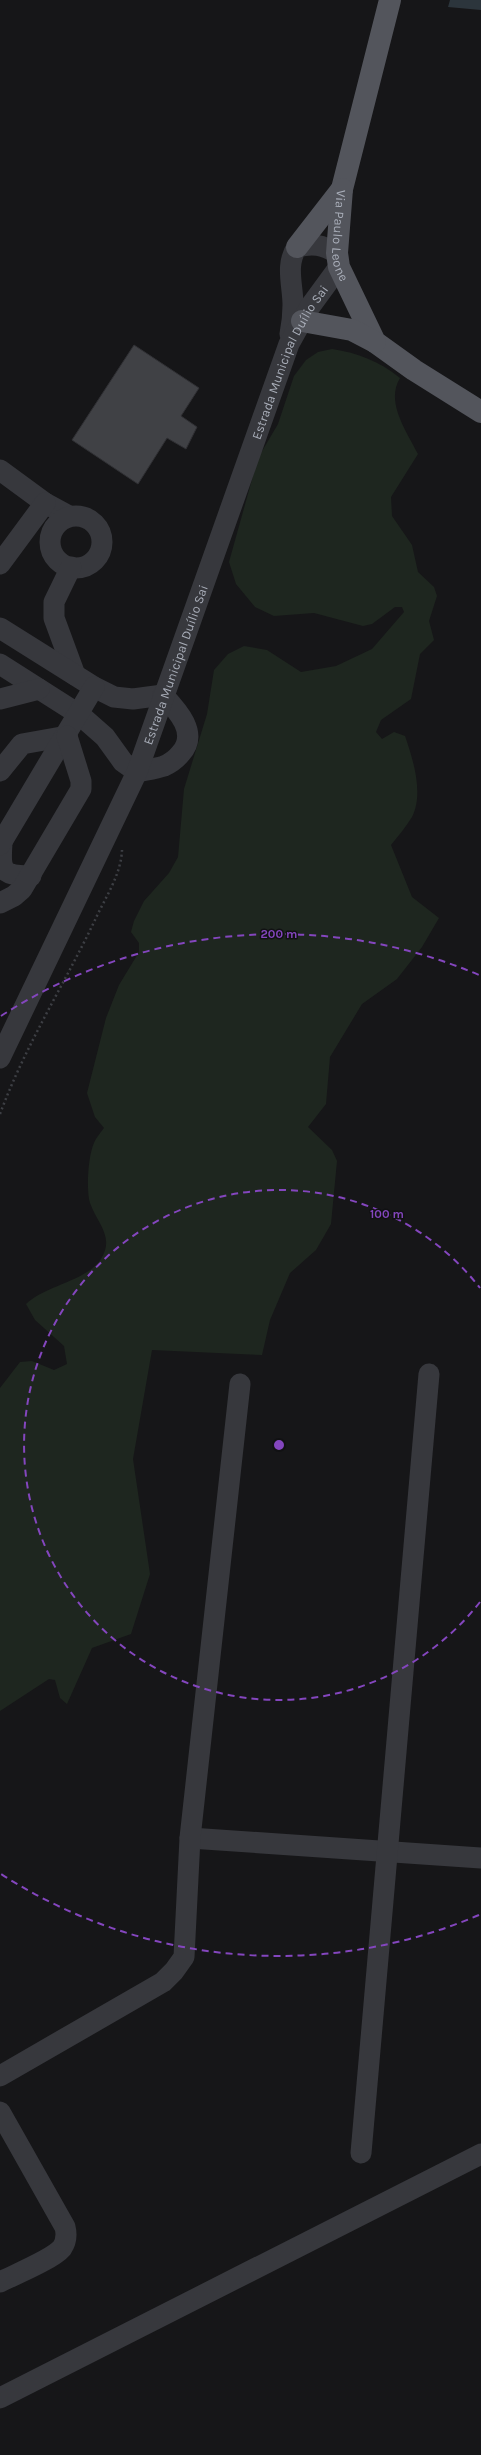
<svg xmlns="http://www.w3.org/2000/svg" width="481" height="2455" font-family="Karla,sans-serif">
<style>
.green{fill:#1e261f}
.water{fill:#2c353c}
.building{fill:#404145;stroke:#303034}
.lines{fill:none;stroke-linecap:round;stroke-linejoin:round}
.path{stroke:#3d3f44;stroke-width:2.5;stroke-dasharray:2 3;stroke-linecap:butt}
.minor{stroke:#37383d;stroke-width:21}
.major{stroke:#53555c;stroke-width:22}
.ring{fill:none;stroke:#8446be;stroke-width:2;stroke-dasharray:7 5}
.labels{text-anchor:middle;stroke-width:3;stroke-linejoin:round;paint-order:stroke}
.street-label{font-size:13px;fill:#a8adb8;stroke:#111113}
.centre{fill:#8446be;stroke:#111113;stroke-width:2}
.ring-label{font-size:12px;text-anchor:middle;font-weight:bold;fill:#8446be;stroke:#111113;stroke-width:3;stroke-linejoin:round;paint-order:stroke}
</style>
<rect width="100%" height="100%" fill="#161618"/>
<path class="green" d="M332,349C358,353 379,361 400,378C385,402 407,432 418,454L391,497L392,516L412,545L418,572L434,587L437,596L429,621L434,640L420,654L411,699L381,720L376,732L382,739L394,732L405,736C413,759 424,794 412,817C406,827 398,836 391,845L412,897L439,918L422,947L397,979L362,1004L330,1057L326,1104L308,1127L332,1150L337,1161L331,1224L316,1250L290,1273L270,1320L262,1355L152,1350L133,1459L150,1574L131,1634L92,1648L67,1704L60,1698L55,1680L49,1679L0,1711V1388L20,1362L32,1361L54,1370L67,1364L64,1346L35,1320L26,1304C46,1285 87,1281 101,1259C115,1237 97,1223 90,1203C86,1190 88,1156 94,1143C96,1138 101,1132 104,1128L95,1117L87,1093L106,1018L119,985L139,952V943L131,932L134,921L144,901L169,873L178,857L184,789L207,714L214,670L228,654L244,646L267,650L301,672L336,666L372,649L404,612L402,607H395L372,624L363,626L314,613L274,616L255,607L236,584L229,562L258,458L278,424L294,376L306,360L318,352Z"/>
<polygon class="water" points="450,0 481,0 481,10 448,7"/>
<polygon class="building" points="134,345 199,388 181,416 197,427 186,449 167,438 138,484 72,440"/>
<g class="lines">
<path class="path" d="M0,1114C25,1046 64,985 95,920C105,898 121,875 122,850"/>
<g class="minor">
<path d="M290,334C292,324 293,315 293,305C293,285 285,265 297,247C314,243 322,245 337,253"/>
<polyline points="0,470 45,503 69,516"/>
<circle cx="76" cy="542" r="26"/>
<polyline points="0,564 45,503"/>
<polyline points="71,567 54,602 54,618 75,675"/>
<polyline points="0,628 94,687 114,697 133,699 163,695"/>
<path d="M0,664L80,715L105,737L123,762L137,772C146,770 155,769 164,766C171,763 177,758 181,753C199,733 177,710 163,695"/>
<polyline points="0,699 39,689"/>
<polyline points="0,771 22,744 67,736"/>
<path d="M2,843C0,872 2,875 31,876"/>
<polyline points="0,845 94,687"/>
<polyline points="0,903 14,896 22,889 81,789 81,781 67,736"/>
<path id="s1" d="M0,1058L137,772L289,344L309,308L339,267"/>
<polyline points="190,1838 481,1858"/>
<polyline points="0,2076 163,1982 174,1971 184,1957 190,1838 240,1384"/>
<path d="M0,2112L65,2227C67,2235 66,2242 62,2248C53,2259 14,2275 0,2282"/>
<polyline points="361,2153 429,1374"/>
<polyline points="0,2398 481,2154"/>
</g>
<g class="major">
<path id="s2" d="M390,0L342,189L337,253L339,267L375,342L414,370L481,412"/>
<polyline points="297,247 342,189"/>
<polyline points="302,321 352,330 375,342"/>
</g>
</g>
<g class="ring">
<path d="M480 1602A255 255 0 1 1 480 1288"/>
<path d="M479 1915A511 511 0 0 1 1 1874M1 1016A511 511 0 0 1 479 975"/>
</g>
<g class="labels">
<g class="street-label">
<text dy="5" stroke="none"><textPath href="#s2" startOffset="242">Via Paulo Leone</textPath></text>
<text dy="5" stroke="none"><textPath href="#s1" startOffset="755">Estrada Municipal Duílio Sai</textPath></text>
<text dy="5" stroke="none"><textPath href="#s1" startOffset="431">Estrada Municipal Duílio Sai</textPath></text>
</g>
</g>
<circle cx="279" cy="1445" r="6" class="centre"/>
<g class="ring-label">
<text x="279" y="938">200 m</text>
<text x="387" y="1218">100 m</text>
</g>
</svg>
